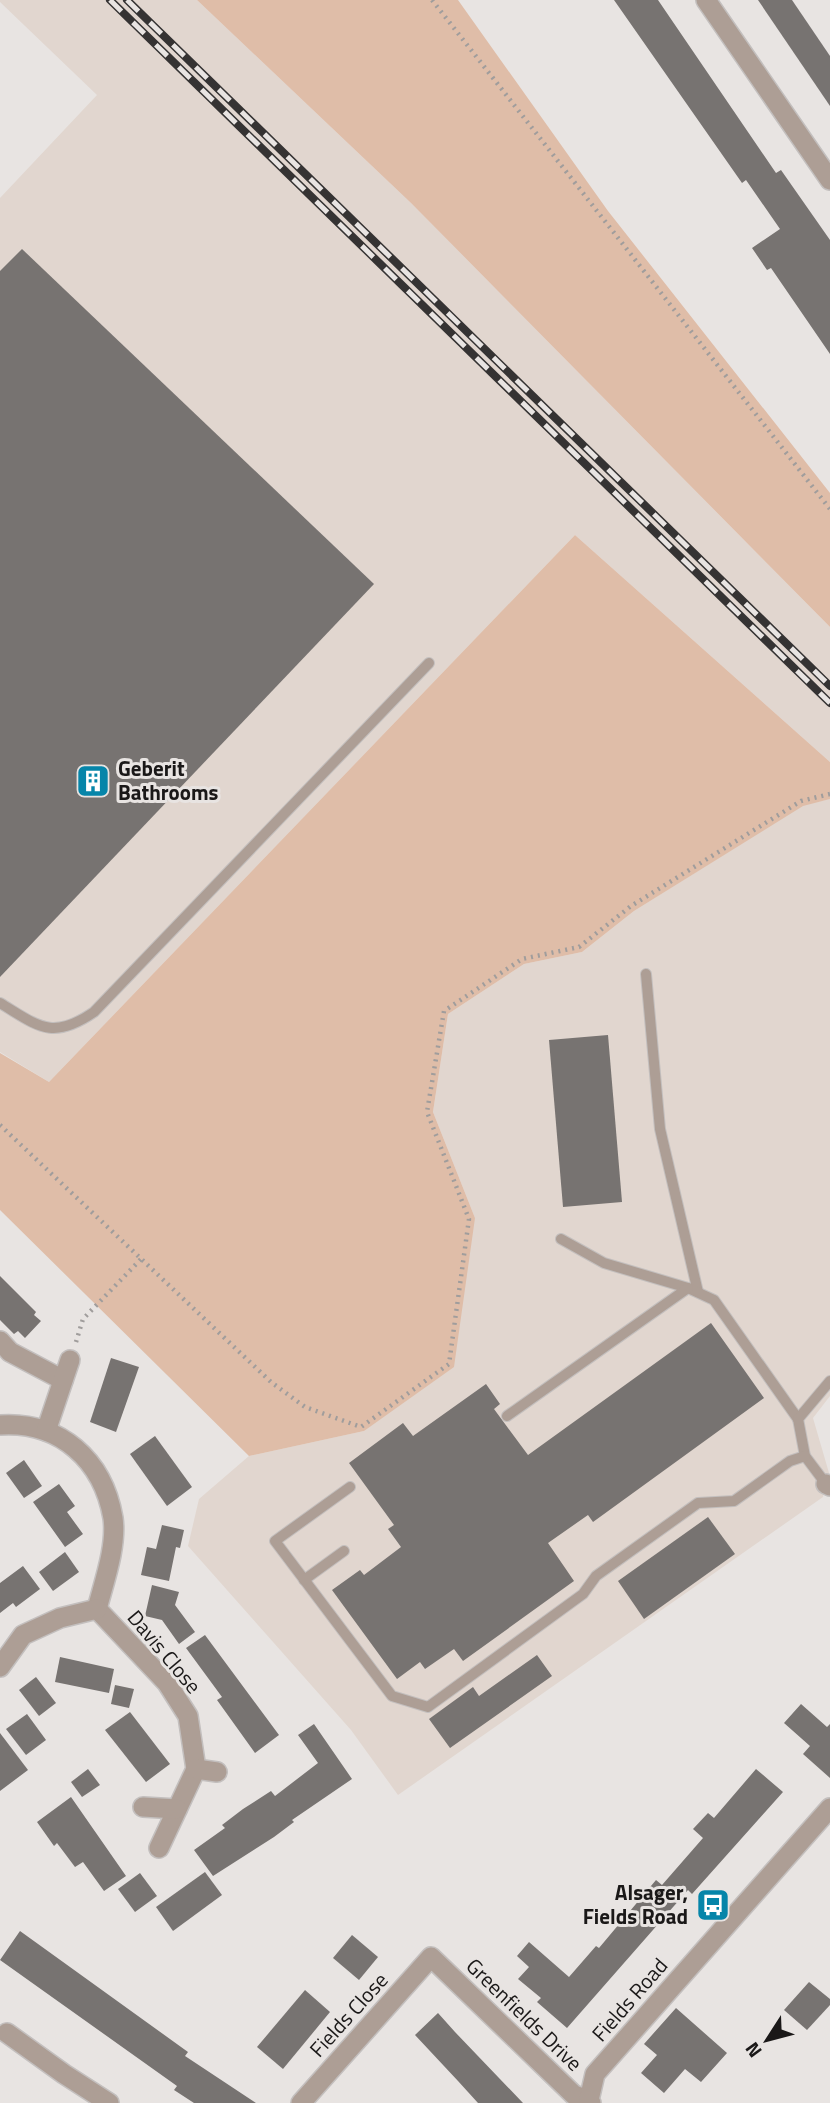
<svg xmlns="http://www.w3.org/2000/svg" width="830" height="2103" font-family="'Titillium Web',sans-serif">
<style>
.built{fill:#e1d6cf}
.green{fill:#dfbda8}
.building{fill:#777371}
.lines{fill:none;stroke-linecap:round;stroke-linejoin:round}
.lane-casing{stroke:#c3bfbe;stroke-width:12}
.street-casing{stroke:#c3bfbe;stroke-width:22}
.path{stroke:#a09d9c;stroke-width:4.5;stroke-dasharray:2 5;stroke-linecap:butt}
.lane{stroke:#ad9e95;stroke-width:10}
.street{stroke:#ad9e95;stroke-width:19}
.rail-casing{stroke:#353333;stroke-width:8}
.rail{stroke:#e8e4e2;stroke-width:5;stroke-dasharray:16;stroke-linecap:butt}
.labels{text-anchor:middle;stroke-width:6;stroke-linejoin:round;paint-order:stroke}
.poi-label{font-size:21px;font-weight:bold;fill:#1a1818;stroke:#e8e4e2;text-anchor:start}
.street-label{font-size:21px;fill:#1a1818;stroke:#e8e4e2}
</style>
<rect width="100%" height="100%" fill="#e8e4e2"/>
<g class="built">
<polygon points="0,0 197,0 411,203 830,627 830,762 575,535 49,1082 0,1052 0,198 97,95 0,2"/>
<polygon points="830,799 830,1396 813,1418 829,1473 823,1497 398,1795 351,1730 188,1546 199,1499 249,1456 364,1431 475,1218 433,1112 448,1014 524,964 582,952 634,911 803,805"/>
</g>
<g class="green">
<polygon points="197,0 458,0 608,211 830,493 830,627 411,203"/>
<polygon points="575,535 830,762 830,799 803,806 634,911 582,952 524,964 448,1014 433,1112 475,1218 454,1367 364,1431 249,1456 0,1210 0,1053 49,1082"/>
</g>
<g class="building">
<polygon points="614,0 658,0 776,173 781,170 830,240 830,354 771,268 767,270 752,248 780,229 746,180 742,183"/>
<polygon points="758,0 792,0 830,56 830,106"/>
<polygon points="22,249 374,584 0,977 0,271"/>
<polygon points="608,1035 622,1202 563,1207 549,1040"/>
<polygon points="0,1276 36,1312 34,1315 41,1321 25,1338 18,1331 14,1334 0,1320"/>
<polygon points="711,1323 764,1398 593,1522 588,1515 548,1543 574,1581 463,1661 454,1649 425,1669 420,1662 397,1679 332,1590 360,1570 364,1575 401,1547 388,1529 394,1525 349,1463 403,1423 413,1436 486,1384 500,1404 494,1409 528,1455"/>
<polygon points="111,1358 139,1367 116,1432 90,1422"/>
<polygon points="155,1436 192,1487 167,1506 130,1454"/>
<polygon points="24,1460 42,1486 24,1498 6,1473"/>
<polygon points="59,1484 75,1506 67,1512 83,1534 65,1547 33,1502"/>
<polygon points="708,1517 735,1554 644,1619 618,1581"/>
<polygon points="162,1525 184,1530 180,1548 176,1547 169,1581 141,1575 147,1547 156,1549"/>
<polygon points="65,1552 79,1572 53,1591 39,1572"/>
<polygon points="23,1566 40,1589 16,1607 13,1603 0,1613 0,1583"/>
<polygon points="152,1585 179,1592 175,1605 195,1632 179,1644 162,1620 145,1616"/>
<polygon points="205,1635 279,1735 255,1753 217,1700 222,1697 186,1648"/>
<polygon points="537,1655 552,1676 450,1748 429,1719 473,1687 479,1696"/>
<polygon points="60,1657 114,1669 109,1693 55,1682"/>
<polygon points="36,1677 56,1703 39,1716 19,1690"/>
<polygon points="115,1685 134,1689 129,1708 111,1704"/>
<polygon points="801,1704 827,1727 830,1724 830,1778 803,1754 810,1746 784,1723"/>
<polygon points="130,1712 170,1764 146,1782 105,1730"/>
<polygon points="27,1714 46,1740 26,1755 6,1729"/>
<polygon points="314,1724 352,1779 292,1820 294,1822 274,1837 213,1876 194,1850 225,1828 222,1825 243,1809 271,1791 275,1796 318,1763 298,1735"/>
<polygon points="0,1733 28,1770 0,1791"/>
<polygon points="88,1769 100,1785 82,1797 71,1782"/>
<polygon points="756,1769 783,1792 692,1894 688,1890 567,2028 537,2002 541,1998 518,1979 529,1967 517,1956 529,1942 569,1977 596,1946 599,1948 656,1880 662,1885 703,1838 693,1829 708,1813 714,1818"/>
<polygon points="71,1797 126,1876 104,1891 83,1862 75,1867 57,1843 54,1846 37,1822"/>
<polygon points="205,1872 222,1895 173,1931 156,1907"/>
<polygon points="140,1873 157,1896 135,1912 118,1889"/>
<polygon points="20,1931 188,2052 185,2056 256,2103 194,2103 174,2090 177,2086 0,1960"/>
<polygon points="352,1935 378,1957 359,1980 333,1958"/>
<polygon points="809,1982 830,1999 830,2005 807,2030 784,2010"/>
<polygon points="305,1990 330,2012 283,2069 257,2047"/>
<polygon points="676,2008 727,2053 701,2082 685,2069 664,2093 641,2073 657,2055 644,2044"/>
<polygon points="438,2013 455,2032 523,2103 478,2103 458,2081 415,2035"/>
</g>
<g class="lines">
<defs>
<g id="lane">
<polyline points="646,974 660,1129 698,1292"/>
<path d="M0,1003C38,1026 52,1041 94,1012L429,663"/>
<polyline points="561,1239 604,1263 688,1288 714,1300 798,1419"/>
<polyline points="507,1416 688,1288"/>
<polyline points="826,1484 805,1456 798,1419 830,1381"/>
<polyline points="350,1487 275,1541 392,1696 428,1707 583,1594 596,1576 698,1503 734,1501 790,1461 805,1456"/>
<polyline points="304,1580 344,1551"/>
</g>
<g id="street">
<polyline points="706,0 830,180"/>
<polyline points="0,1341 10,1352 63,1380"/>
<path d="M0,1425C60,1421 103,1460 113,1518C117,1546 104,1582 97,1609"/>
<polyline points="46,1431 70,1360"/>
<polyline points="826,1484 830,1486"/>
<polyline points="97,1609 167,1683 188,1716 196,1769 159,1848"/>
<polyline points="0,1667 23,1635 60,1618 97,1609"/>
<polyline points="196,1769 217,1772"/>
<polyline points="143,1807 177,1809"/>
<polyline points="7,2033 64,2074 109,2103"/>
<polyline points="301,2103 431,1957 574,2095 589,2100"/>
<polyline points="591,2103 589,2100 595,2074 830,1808"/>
</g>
</defs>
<use href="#lane" class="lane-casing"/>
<use href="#street" class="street-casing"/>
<g class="path">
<polyline points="432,0 830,509"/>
<polyline points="0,1125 271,1382 305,1407 361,1427 449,1364 469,1219 427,1112 444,1011 522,959 579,947 631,906 801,801 830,794"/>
<polyline points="76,1342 83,1319 141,1259"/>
</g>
<use href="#lane" class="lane"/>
<use href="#street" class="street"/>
<defs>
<g id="rail">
<polyline points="110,0 830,703"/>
<polyline points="127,0 830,686"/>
</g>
</defs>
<use href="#rail" class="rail-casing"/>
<use href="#rail" class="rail"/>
</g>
<defs>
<symbol id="building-square" viewBox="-11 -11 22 22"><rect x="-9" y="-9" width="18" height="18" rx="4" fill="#0685a9" stroke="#e8e4e2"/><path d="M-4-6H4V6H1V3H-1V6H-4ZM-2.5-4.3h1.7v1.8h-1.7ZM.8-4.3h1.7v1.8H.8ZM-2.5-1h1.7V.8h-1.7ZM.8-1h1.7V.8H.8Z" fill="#fff"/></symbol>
<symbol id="bus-square" viewBox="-11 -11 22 22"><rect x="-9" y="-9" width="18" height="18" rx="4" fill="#0685a9" stroke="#e8e4e2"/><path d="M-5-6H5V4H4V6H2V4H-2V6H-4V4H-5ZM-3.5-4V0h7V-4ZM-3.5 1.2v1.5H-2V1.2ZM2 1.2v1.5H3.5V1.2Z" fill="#fff"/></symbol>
</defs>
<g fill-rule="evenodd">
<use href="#building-square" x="74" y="762" width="38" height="38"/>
<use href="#bus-square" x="694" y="1886" width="38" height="38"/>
</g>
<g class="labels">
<g class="poi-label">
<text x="118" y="776">Geberit<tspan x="118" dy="24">Bathrooms</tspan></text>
<text x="688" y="1900" text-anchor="end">Alsager,<tspan x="688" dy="24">Fields Road</tspan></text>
</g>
<g class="street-label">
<text transform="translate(164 1652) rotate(50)" y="7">Davis Close</text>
<text transform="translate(630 2000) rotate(-49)" y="7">Fields Road</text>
<text transform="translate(349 2015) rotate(-48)" y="7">Fields Close</text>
<text transform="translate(524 2015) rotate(44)" y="7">Greenfields Drive</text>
</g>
</g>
<g transform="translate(767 2040) rotate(234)" stroke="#e8e4e2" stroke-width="5" paint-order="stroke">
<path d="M0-5L12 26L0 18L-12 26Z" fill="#1a1818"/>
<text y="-10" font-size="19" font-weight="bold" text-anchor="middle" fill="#1a1818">N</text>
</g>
</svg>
